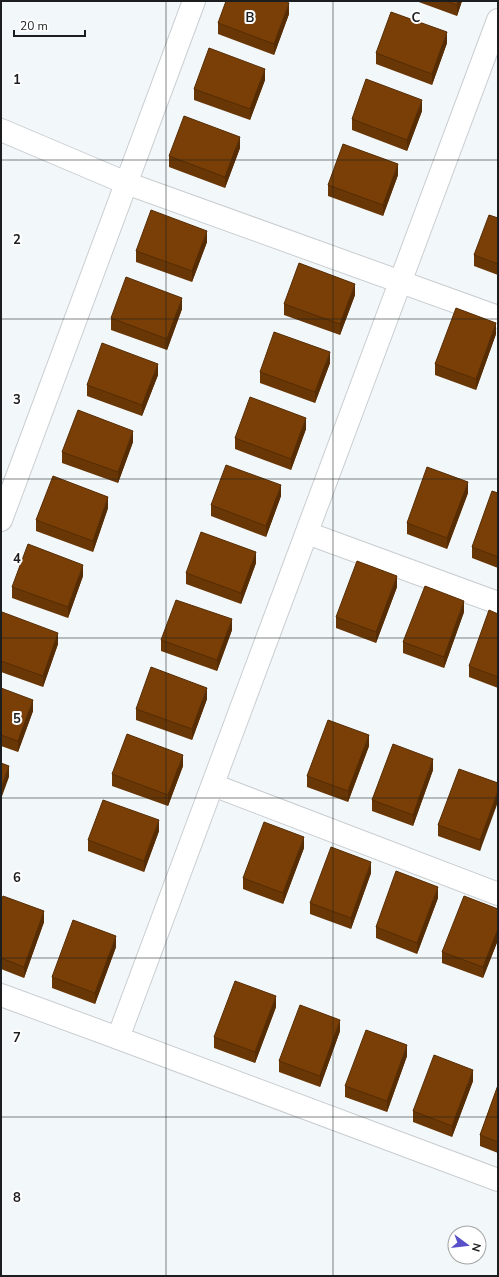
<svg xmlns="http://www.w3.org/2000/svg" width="499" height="1277" font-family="'Nunito Sans',sans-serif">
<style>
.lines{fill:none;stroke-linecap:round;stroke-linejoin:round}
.street-casing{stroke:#caced2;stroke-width:24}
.street{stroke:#fff;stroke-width:22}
.wall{fill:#693605}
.shaded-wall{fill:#552c04}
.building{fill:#7a3f06;stroke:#552c04}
.grid{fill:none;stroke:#1c1d1f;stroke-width:1;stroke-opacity:0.55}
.grid-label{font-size:13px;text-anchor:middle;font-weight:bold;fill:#1c1d1f;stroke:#fff;stroke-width:4;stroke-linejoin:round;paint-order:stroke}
</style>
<rect width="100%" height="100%" fill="#f2f7fa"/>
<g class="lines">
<defs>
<g id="street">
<polyline points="1,130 126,183 498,317"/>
<polyline points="1,520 194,1"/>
<polyline points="307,533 498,603"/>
<polyline points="213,785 498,894"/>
<polyline points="1,995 118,1038 498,20"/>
<polyline points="118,1038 498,1180"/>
</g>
</defs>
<use href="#street" class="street-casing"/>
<use href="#street" class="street"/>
</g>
<g class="wall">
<polygon points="416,1 462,1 457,16"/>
<polygon points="289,14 274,55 218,34 218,23"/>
<polygon points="447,43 432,85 376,64 376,53"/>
<polygon points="265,80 250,120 194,100 194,89"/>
<polygon points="422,111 407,151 352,130 352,119"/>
<polygon points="240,148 225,188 169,167 169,156"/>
<polygon points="398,175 383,216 328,196 328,185"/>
<polygon points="498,218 498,275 474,266 474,255"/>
<polygon points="207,242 192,282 136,262 136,251"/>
<polygon points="355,295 340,335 284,315 284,304"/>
<polygon points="182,309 167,350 111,330 111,318"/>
<polygon points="496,334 476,390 435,375 435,364"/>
<polygon points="330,363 315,403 260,383 260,372"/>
<polygon points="158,375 142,416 87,396 87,385"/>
<polygon points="306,429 291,470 235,449 235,438"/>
<polygon points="133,442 118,483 62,463 62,452"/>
<polygon points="468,493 447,549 407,534 407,523"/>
<polygon points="498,493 498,568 472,558 472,547"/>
<polygon points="281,496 266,537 211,516 211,505"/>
<polygon points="108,508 93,552 36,531 36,520"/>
<polygon points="256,563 241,604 186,584 186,573"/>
<polygon points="83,576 68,618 12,598 12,587"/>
<polygon points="397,587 376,643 336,628 336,617"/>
<polygon points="464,612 444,668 403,653 403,642"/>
<polygon points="498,614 498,688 469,677 469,666"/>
<polygon points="1,616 58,644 43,687 1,672"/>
<polygon points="232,630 217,671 161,651 161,640"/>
<polygon points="1,688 33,711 18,752 1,746"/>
<polygon points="207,699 192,740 136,720 136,709"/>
<polygon points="369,746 348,802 307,787 307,776"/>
<polygon points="183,766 168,806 112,786 112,774"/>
<polygon points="433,770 413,826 372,811 372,800"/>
<polygon points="498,783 480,851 438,836 438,825"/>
<polygon points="159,831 144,872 88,851 88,840"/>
<polygon points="304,848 283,904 243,889 243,878"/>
<polygon points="371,873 351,929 310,914 310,903"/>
<polygon points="438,898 417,954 376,938 376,927"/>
<polygon points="1,900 44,922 24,978 1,969"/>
<polygon points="498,909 498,940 483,978 442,963 442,952"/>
<polygon points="116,947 95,1004 52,988 52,977"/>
<polygon points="276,1007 255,1063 214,1048 214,1037"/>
<polygon points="340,1031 320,1087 279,1072 279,1061"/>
<polygon points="407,1056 387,1112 345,1097 345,1086"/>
<polygon points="473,1081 452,1137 413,1122 413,1111"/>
<polygon points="498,1085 498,1153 480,1146 480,1135"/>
</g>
<g class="shaded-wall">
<polygon points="458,1 462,1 457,16 457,5"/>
<polygon points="289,3 289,14 274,55 274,44"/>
<polygon points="447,32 447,43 432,85 432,74"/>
<polygon points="265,69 265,80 250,120 250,109"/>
<polygon points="422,100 422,111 407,151 407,140"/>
<polygon points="240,137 240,148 225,188 225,177"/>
<polygon points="398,164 398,175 383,216 383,205"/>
<polygon points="207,231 207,242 192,282 192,271"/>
<polygon points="355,284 355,295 340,335 340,324"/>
<polygon points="182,298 182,309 167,350 167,339"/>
<polygon points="496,323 496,334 476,390 476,379"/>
<polygon points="330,352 330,363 315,403 315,392"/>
<polygon points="158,364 158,375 142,416 142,405"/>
<polygon points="306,418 306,429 291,470 291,459"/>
<polygon points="133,431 133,442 118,483 118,472"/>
<polygon points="468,482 468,493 447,549 447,538"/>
<polygon points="281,485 281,496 266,537 266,526"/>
<polygon points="108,497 108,508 93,552 93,541"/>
<polygon points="256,552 256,563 241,604 241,593"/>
<polygon points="83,565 83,576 68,618 68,607"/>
<polygon points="397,576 397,587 376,643 376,632"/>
<polygon points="464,601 464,612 444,668 444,657"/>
<polygon points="232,619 232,630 217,671 217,660"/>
<polygon points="58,633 58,644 43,687 43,676"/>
<polygon points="207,688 207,699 192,740 192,729"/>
<polygon points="33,700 33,711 18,752 18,741"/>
<polygon points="369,735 369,746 348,802 348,791"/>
<polygon points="183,755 183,766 168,806 168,795"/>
<polygon points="433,759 433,770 413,826 413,815"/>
<polygon points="9,766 9,777 1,799 1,788"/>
<polygon points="498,791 498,802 480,851 480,840"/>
<polygon points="159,820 159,831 144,872 144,861"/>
<polygon points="304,837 304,848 283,904 283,893"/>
<polygon points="371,862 371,873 351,929 351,918"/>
<polygon points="438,887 438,898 417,954 417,943"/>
<polygon points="44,911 44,922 24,978 24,967"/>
<polygon points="498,929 498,940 483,978 483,967"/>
<polygon points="116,936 116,947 95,1004 95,993"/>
<polygon points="276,996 276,1007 255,1063 255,1052"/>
<polygon points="340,1020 340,1031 320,1087 320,1076"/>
<polygon points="407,1045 407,1056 387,1112 387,1101"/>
<polygon points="473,1070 473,1081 452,1137 452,1126"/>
</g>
<g class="building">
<polygon points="226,1 285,1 289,3 274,44 218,23"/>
<polygon points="446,1 458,1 457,5"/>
<polygon points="391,12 447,32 432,74 376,53"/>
<polygon points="209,48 265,69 250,109 194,89"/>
<polygon points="366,79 422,100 407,140 352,119"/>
<polygon points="184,116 240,137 225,177 169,156"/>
<polygon points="343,144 398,164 383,205 328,185"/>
<polygon points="151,210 207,231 192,271 136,251"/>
<polygon points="489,215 498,218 498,264 474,255"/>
<polygon points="299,263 355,284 340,324 284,304"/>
<polygon points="126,277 182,298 167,339 111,318"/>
<polygon points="456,308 496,323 476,379 435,364"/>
<polygon points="274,332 330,352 315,392 260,372"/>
<polygon points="102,343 158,364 142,405 87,385"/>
<polygon points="250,397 306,418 291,459 235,438"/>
<polygon points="78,410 133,431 118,472 62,452"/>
<polygon points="226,465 281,485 266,526 211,505"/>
<polygon points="427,467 468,482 447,538 407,523"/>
<polygon points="53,476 108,497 93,541 36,520"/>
<polygon points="492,491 498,493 498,557 472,547"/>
<polygon points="201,532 256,552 241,593 186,573"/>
<polygon points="28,544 83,565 68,607 12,587"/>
<polygon points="357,561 397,576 376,632 336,617"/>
<polygon points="425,586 464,601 444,657 403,642"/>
<polygon points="176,600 232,619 217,660 161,640"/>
<polygon points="489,610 498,614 498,677 469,666"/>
<polygon points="2,612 58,633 43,676 1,661 1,616"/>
<polygon points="151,667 207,688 192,729 136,709"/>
<polygon points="1,688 33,700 18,741 1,735"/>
<polygon points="328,720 369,735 348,791 307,776"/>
<polygon points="127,734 183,755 168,795 112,774"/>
<polygon points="393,744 433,759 413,815 372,800"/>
<polygon points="1,763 9,766 1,788"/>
<polygon points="459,769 498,783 498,791 480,840 438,825"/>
<polygon points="103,800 159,820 144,861 88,840"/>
<polygon points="264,822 304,837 283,893 243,878"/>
<polygon points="331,847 371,862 351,918 310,903"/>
<polygon points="396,871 438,887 417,943 376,927"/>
<polygon points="3,896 44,911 24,967 1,958 1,900"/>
<polygon points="464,896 498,909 498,929 483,967 442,952"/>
<polygon points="73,920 116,936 95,993 52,977"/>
<polygon points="235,981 276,996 255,1052 214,1037"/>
<polygon points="300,1005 340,1020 320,1076 279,1061"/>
<polygon points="366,1030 407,1045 387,1101 345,1086"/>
<polygon points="434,1055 473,1070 452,1126 413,1111"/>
<polygon points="498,1085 498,1142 480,1135"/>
</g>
<path class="grid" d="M166,1V1276M333,1V1276M1,160H498M1,319H498M1,479H498M1,638H498M1,798H498M1,958H498M1,1117H498"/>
<g class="grid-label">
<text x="250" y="22">B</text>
<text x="416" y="22">C</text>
<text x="17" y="84">1</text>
<text x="17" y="244">2</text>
<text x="17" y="404">3</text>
<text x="17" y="563">4</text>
<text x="17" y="723">5</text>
<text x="17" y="882">6</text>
<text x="17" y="1042">7</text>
<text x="17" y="1202">8</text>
</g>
<rect width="499" height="1277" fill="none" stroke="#1c1d1f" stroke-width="4"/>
<g transform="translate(467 1245) rotate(105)"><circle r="19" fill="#ffffff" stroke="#a4a5a5"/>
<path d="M0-3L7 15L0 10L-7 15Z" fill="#5850c8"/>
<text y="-6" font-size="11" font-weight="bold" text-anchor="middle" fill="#1c1d1f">N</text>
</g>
<path d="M14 30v6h71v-6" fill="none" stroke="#1c1d1f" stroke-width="2"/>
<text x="20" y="30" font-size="12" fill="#1c1d1f" stroke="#ffffff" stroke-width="3" paint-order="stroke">20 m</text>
</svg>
